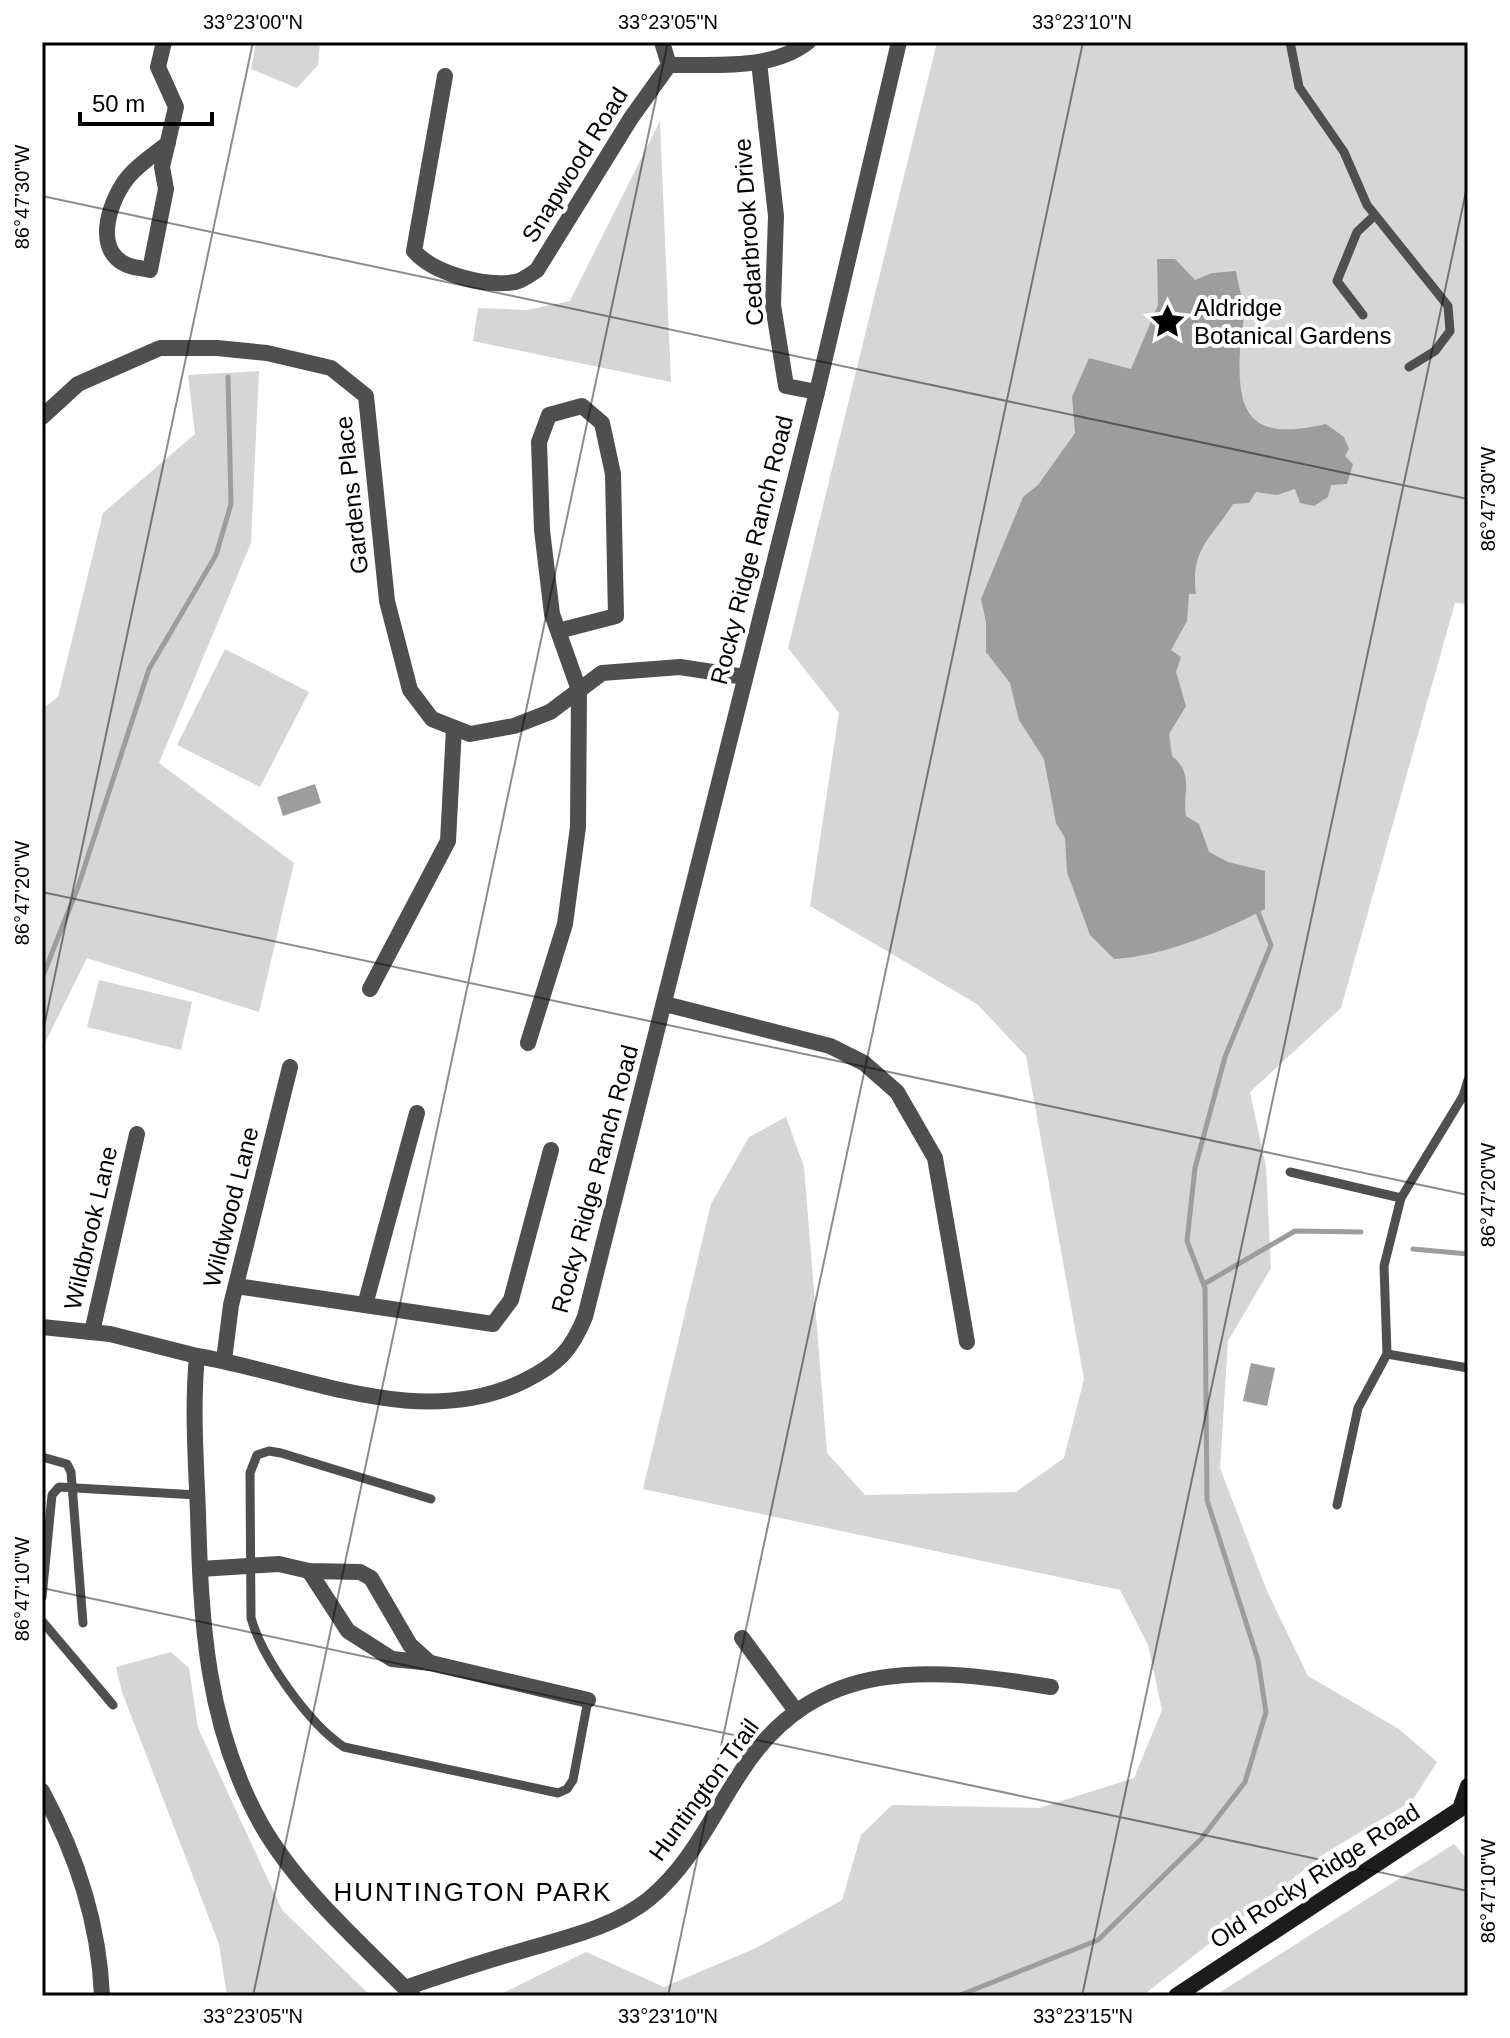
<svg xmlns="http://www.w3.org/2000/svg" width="1510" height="2038" font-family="Helvetica,sans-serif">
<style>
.green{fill:#d6d6d6}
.water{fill:#9d9d9d}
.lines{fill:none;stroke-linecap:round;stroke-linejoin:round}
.stream{stroke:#9d9d9d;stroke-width:5}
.lane{stroke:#4f4f4f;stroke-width:9}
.street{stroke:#4f4f4f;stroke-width:16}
.secondary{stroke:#1c1c1c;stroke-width:16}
.ticks{fill:none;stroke:#000;stroke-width:2;stroke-opacity:0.45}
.labels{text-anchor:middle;stroke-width:8;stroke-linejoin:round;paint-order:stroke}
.street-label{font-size:24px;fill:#000;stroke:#fff}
.poi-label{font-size:24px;fill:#000;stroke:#fff;text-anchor:start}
.neighbourhood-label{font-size:26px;letter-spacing:2px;fill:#000;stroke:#fff}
.neatline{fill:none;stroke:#000;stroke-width:3}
.ticks-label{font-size:20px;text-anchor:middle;fill:#000}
</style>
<rect width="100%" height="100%" fill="#fff"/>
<g class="green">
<polygon points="256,42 320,42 318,65 297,88 251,69"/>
<polygon points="937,42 1468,42 1468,604 1455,603 1341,1008 1250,1092 1266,1167 1271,1268 1228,1341 1220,1468 1267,1591 1308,1676 1399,1729 1437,1762 1412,1801 1327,1852 1142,1996 497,1996 586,1952 664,1987 756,1948 842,1900 861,1835 892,1805 1039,1808 1134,1778 1162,1710 1148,1645 1120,1590 643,1489 711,1204 749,1137 786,1117 804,1167 827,1453 865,1495 1016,1492 1064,1458 1084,1379 1026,1056 977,1004 810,906 839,713 788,648"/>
<polygon points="660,121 671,382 473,341 478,308 527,310 570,301"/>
<polygon points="259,371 251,543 159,763 294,863 259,1012 87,958 42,1049 42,709 58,697 103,513 195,434 188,375"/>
<polygon points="225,649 309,692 260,787 177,745"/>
<polygon points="99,980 192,1002 181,1050 87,1027"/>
<polygon points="171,1652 189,1668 198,1728 282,1910 371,1996 227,1996 219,1944 122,1692 116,1667"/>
<polygon points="1454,1844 1468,1860 1468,1996 1214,1996"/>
</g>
<g class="water">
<path d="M1157,259H1175L1195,280L1212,273L1236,271C1238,283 1242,296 1243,307C1245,320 1241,337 1240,350C1236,421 1255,440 1326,424L1344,437L1349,449L1345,456L1353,464L1347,484L1331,485L1328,497L1314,506L1300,503L1295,489L1277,495L1256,492L1249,503L1233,504C1211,539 1190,549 1196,594H1189L1187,621L1171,650L1181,657L1176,672L1186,706L1169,734L1172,756C1195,775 1182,793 1186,816L1199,824L1209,852L1228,862L1265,871V909C1221,932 1164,956 1114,959L1090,935L1067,872L1065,838L1056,823L1044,759L1019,720L1010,683L986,652V622L981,599L1023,497L1038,485L1075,433L1072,397L1089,358L1131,369L1158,305Z"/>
<polygon points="315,784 321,803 283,816 277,797"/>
<polygon points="1251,1363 1275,1368 1267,1406 1243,1401"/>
</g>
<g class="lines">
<g class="stream">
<polyline points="42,978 78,887 149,669 216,555 231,504 228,377"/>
<polyline points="1413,1249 1468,1254"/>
<polyline points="1204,1284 1295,1231 1361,1232"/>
<polyline points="958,1996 1098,1940 1201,1839 1245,1782 1266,1712 1258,1660 1207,1500 1205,1288 1187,1241 1195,1168 1225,1057 1271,945 1258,912"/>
</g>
<g class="lane">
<polyline points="1290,42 1299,87 1344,152 1367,205 1448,306 1450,331 1435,351 1409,367"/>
<polyline points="1363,315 1337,281 1357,232 1374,216"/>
<polyline points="1290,1172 1401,1198"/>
<polyline points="1387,1354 1468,1368"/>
<polyline points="42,1457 67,1464 71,1472 83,1623"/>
<path d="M431,1499L281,1453L269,1451L257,1455L250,1473L251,1618C262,1658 309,1724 344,1747L558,1793L567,1789L573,1780L588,1700"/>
<polyline points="1337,1505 1358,1408 1387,1354 1384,1266 1401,1198 1463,1096 1468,1080"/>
<polyline points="42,1597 52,1495 59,1487 197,1495"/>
<polyline points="42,1621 113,1705"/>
</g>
<g class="street">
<path d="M164,42L158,67L176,107L162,167L166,189L150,270C142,268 132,268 125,264C92,248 111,197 129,176C140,163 155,154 168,143"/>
<polyline points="662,42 669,65"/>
<polyline points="759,62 776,216 773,305 786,386 817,392"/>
<path d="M669,65C715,64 771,71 808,42"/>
<path d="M445,76L414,251C434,274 485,287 515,282C522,281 531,274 537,270L631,118L669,65"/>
<polyline points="42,417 78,384 160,348 217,348 267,353 331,368 366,396 387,601 410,690 432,719 470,734 514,726 550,712 602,673 680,667 745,677"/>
<polyline points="370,989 448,841 454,728"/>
<polyline points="665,1004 830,1046 864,1063 897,1092 935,1158 967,1342"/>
<polyline points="528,1043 565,924 578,827 579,690 552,614 542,530 539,442 549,415 582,406 602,423 613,474 616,616 558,631"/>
<polyline points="236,1286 493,1324 511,1300 551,1150"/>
<polyline points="365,1305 417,1113"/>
<polyline points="42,1327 110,1334 197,1356"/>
<polyline points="92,1332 137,1134"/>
<polyline points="224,1360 231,1305 290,1067"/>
<polyline points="200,1569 279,1564 309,1571 360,1572 371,1578 410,1645 430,1663"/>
<polyline points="309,1571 348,1631 392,1659 431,1663 588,1700"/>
<polyline points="742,1638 796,1711"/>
<path d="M42,1791C77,1856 99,1922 102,1996"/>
<path d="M405,1988C443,1975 482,1962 521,1951C564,1938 613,1928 649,1899C692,1863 711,1817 741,1772C816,1655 930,1667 1051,1687"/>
<path d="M413,1996C361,1943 298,1889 261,1824C206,1725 201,1623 198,1513C196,1461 192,1408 197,1356C304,1374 420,1432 524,1381C558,1364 571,1351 585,1317L817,392L899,42"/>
</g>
<polyline class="secondary" points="1176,1996 1460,1809 1468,1786"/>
</g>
<path class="ticks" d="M42,196L1468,499M42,892L1468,1195M42,1036L253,42M42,1588L1468,1891M253,1996L668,42M668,1996L1083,42M1082,1996L1468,182"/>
<defs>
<symbol id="sight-bare" viewBox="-9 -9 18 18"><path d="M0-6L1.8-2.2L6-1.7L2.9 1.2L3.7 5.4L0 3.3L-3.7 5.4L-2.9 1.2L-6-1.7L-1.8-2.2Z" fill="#000" stroke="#fff" stroke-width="2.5" paint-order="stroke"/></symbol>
</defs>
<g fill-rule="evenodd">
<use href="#sight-bare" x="1142" y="296" width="51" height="51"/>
</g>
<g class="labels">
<g class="street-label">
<text transform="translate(575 165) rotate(-58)" y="8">Snapwood Road</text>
<text transform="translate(749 232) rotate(-94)" y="8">Cedarbrook Drive</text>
<text transform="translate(352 495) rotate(-96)" y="8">Gardens Place</text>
<text transform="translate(752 550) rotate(-76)" y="8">Rocky Ridge Ranch Road</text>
<text transform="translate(595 1179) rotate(-75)" y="8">Rocky Ridge Ranch Road</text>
<text transform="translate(231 1207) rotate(-76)" y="8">Wildwood Lane</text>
<text transform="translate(91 1228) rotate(-77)" y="8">Wildbrook Lane</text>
<text transform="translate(704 1790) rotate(-54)" y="8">Huntington Trail</text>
<text transform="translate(1315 1876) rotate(-33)" y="8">Old Rocky Ridge Road</text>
</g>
<g class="poi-label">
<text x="1194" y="316">Aldridge<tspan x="1194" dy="28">Botanical Gardens</tspan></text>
</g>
<g class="neighbourhood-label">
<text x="473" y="1901">HUNTINGTON PARK</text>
</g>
</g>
<rect width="1510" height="2038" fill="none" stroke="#ffffff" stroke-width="88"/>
<path d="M80 112v12h132v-12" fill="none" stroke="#000000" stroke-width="4"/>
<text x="92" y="112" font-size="24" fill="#000000" stroke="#ffffff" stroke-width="6" paint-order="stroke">50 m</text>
<rect x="44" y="44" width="1422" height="1950" class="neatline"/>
<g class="ticks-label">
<text x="253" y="29">33°23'00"N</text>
<text x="668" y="29">33°23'05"N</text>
<text x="1082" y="29">33°23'10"N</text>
<text transform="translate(22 197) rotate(-90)" y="7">86°47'30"W</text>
<text transform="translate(1488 499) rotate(-90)" y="7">86°47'30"W</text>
<text transform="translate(22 893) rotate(-90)" y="7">86°47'20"W</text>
<text transform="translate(1488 1195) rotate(-90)" y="7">86°47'20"W</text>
<text transform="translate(22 1589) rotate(-90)" y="7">86°47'10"W</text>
<text transform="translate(1488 1891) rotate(-90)" y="7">86°47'10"W</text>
<text x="253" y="2023">33°23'05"N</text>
<text x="668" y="2023">33°23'10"N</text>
<text x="1083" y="2023">33°23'15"N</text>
</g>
</svg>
